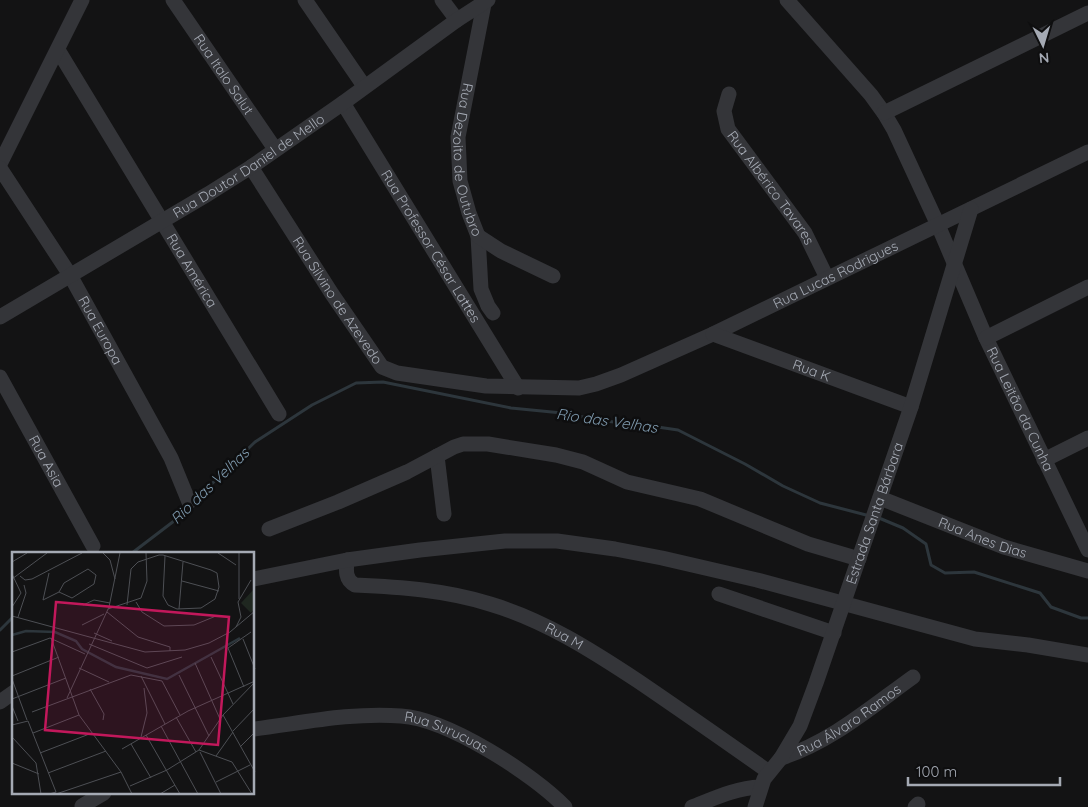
<svg xmlns="http://www.w3.org/2000/svg" width="1088" height="807" font-family="Quicksand,sans-serif">
<style>
.lines{fill:none;stroke-linecap:round;stroke-linejoin:round}
.stream{stroke:#2d363c;stroke-width:3}
.minor{stroke:#343539;stroke-width:15}
.labels{text-anchor:middle;stroke-width:5;stroke-linejoin:round;paint-order:stroke}
.street-label{font-size:14px;fill:#a5aab4;stroke:#0e0e0f}
.water-label{font-size:15px;font-style:italic;fill:#7e99ad;stroke:#0e0e0f}
.inset-river{fill:none;stroke:#2d363c;stroke-width:2.5}
.inset-road{fill:none;stroke:#4d4f54;stroke-width:1}
.view{fill:#c2185b;fill-opacity:0.15;stroke:#c2185b;stroke-width:2.5}
.inset-edge{fill:none;stroke:#a5aab4;stroke-width:2.5}
</style>
<rect width="100%" height="100%" fill="#131314"/>
<g class="lines">
<g class="stream">
<polyline points="193,502 255,442 312,405 356,383 383,382 511,408 562,413 604,421 644,425 678,430 745,464 783,486 820,503 870,516"/>
<polyline points="879,518 903,528 926,544 931,565 945,573 974,572 1040,593 1051,607 1081,618 1088,618"/>
<polyline points="132,553 174,521 189,506"/>
<polyline points="0,630 14,616"/>
</g>
<g class="minor">
<path id="s1" d="M173,0L275,149"/>
<polyline points="305,0 364,86"/>
<polyline points="442,0 457,20"/>
<path id="s2" d="M787,0L871,95L884,113L894,130L938,225L986,338L1088,550"/>
<path id="s3" d="M484,4L458,137L460,181L469,213L478,236L481,289L488,306L493,313"/>
<path id="s4" d="M58,50L279,414"/>
<path id="s5" d="M729,94L724,111L728,129L805,233L827,278"/>
<path id="s6" d="M343,103L518,388"/>
<polyline points="884,113 1088,13"/>
<polyline points="0,164 82,0"/>
<path id="s7" d="M251,167L332,294L382,367L397,373L486,386L579,388L596,384L621,375L713,334L1088,152"/>
<path id="s8" d="M0,168L70,275L171,458L189,502"/>
<polyline points="478,236 501,251 553,276"/>
<path id="s9" d="M0,317L208,194L251,167L343,103L457,20L488,0"/>
<path id="s10" d="M713,334L911,407"/>
<polyline points="986,338 1088,287"/>
<path id="s11" d="M0,377L93,546"/>
<polyline points="437,456 444,514"/>
<polyline points="1044,460 1088,438"/>
<path id="s12" d="M880,498L1004,547L1088,571"/>
<polyline points="269,529 338,502 407,472 454,447 463,444 488,444 556,455 583,462 627,482 700,499 808,544 859,559"/>
<path id="s13" d="M347,560C346,570 345,580 355,585C400,587 446,590 490,604C544,620 591,650 638,681C682,711 725,741 769,772"/>
<polyline points="254,579 347,560 420,550 505,541 557,541 615,549 662,558 757,580 975,639 1028,645 1088,655"/>
<polyline points="719,594 834,633"/>
<polyline points="0,702 14,692"/>
<path id="s14" d="M254,729C302,723 352,712 401,716C448,719 533,774 565,807"/>
<path id="s15" d="M781,758C831,742 871,707 913,677"/>
<polyline points="82,806 104,793"/>
<path d="M692,807C715,798 736,788 760,787"/>
<path id="s16" d="M755,807L764,779L781,758L800,726L816,683L911,407L971,209"/>
<polyline points="915,807 918,804"/>
</g>
</g>
<g class="labels">
<g class="street-label">
<text dy="5" stroke="none"><textPath href="#s1" startOffset="90">Rua Italo Salut</textPath></text>
<text dy="5" stroke="none"><textPath href="#s3" startOffset="159">Rua Dezoito de Outubro</textPath></text>
<text dy="5" stroke="none"><textPath href="#s9" startOffset="291">Rua Doutor Daniel de Mello</textPath></text>
<text dy="5" stroke="none"><textPath href="#s5" startOffset="109">Rua Albérico Tavares</textPath></text>
<text dy="5" stroke="none"><textPath href="#s6" startOffset="168">Rua Professor César Lattes</textPath></text>
<text dy="5" stroke="none"><textPath href="#s4" startOffset="258">Rua América</textPath></text>
<text dy="5" stroke="none"><textPath href="#s7" startOffset="719">Rua Lucas Rodrigues</textPath></text>
<text dy="5" stroke="none"><textPath href="#s7" startOffset="159">Rua Silvino de Azevedo</textPath></text>
<text dy="5" stroke="none"><textPath href="#s8" startOffset="191">Rua Europa</textPath></text>
<text dy="5" stroke="none"><textPath href="#s10" startOffset="105">Rua K</textPath></text>
<text dy="5" stroke="none"><textPath href="#s2" startOffset="475">Rua Leitão da Cunha</textPath></text>
<text dy="5" stroke="none"><textPath href="#s11" startOffset="96">Rua Asia</textPath></text>
<text dy="5" stroke="none"><textPath href="#s16" startOffset="319">Estrada Santa Bárbara</textPath></text>
<text dy="5" stroke="none"><textPath href="#s12" startOffset="110">Rua Anes Dias</textPath></text>
<text dy="5" stroke="none"><textPath href="#s13" startOffset="246">Rua M</textPath></text>
<text dy="5" stroke="none"><textPath href="#s15" startOffset="78">Rua Álvaro Ramos</textPath></text>
<text dy="5" stroke="none"><textPath href="#s14" startOffset="196">Rua Surucuas</textPath></text>
</g>
<g class="water-label">
<text transform="translate(607 421) rotate(8)" y="5">Rio das Velhas</text>
<text transform="translate(210 486) rotate(-44)" y="5">Rio das Velhas</text>
</g>
</g>
<g transform="translate(12 552)">
<rect width="242" height="242" fill="#131314"/>
<path d="M242,37V57L239,61L229,51Z" fill="#1f2720"/>
<path class="inset-river" d="M0,83L14,79L43,80L64,89L70,97L104,115L155,127L228,86"/>
<path class="inset-road" d="M91,1L98,8L103,27M206,1L224,13M227,1V47M0,10L15,1M76,17L84,23L82,32L60,46L47,40L52,31ZM37,21L31,48L47,40M0,22L9,41L0,55M8,24L13,28L20,27L70,1M0,27L35,1M170,29L207,39M124,50L130,60L152,74L182,73L204,64M71,53L82,48L98,51M115,53L119,17L126,10L147,3H151L199,18L205,21L207,35L203,47L189,56L165,57L156,53L151,44L153,4M96,57L129,46L135,29L134,1M167,57L171,10M95,60L126,85L158,95V99M0,64L133,100L173,98L197,91L218,80L243,59M6,65L14,41L12,33M70,73L92,62M224,75L229,65L226,50L239,28M82,81L100,89M39,86L67,163L109,220L120,242M231,87L243,117M77,92L135,116L170,105M0,100L38,86L73,102M199,105L221,152M183,111L208,167M67,116L97,130M167,123L197,184M0,124L47,105M129,124L153,172M0,127L15,168M232,135L216,96L239,80M78,137L92,162L91,168M55,146L97,55L108,1M0,147L54,126M0,154L6,169M20,160L119,123L150,129L168,163M211,163L243,220M164,165L184,200M0,173L16,169L44,240L37,242M149,174L186,242M221,179L243,156M21,181L67,163M134,183L168,242M0,185L24,211L29,242M129,185L135,161L132,136M119,192L139,226M228,195L243,180M110,197L176,159L243,129M187,198L220,210L240,242M188,200L209,242M28,201L80,181M204,204L221,180M0,211L27,222M36,221L94,199M204,230L238,213M118,234L155,218L187,198L211,163L243,130M44,242L109,220M148,242L163,233"/>
<path class="view" d="M44,50L217,65L206,193L33,178Z"/>
<rect width="242" height="242" class="inset-edge"/>
</g>
<g transform="translate(1043 45) rotate(175)" stroke="#0e0e0f" stroke-width="4" paint-order="stroke">
<path d="M0-4L9 19L0 12L-9 19Z" fill="#a5aab4"/>
<text y="-8" font-size="14" font-weight="bold" text-anchor="middle" fill="#a5aab4">N</text>
</g>
<path d="M908 777v8h152v-8" fill="none" stroke="#a5aab4" stroke-width="2.5"/>
<text x="916" y="777" font-size="15" fill="#a5aab4" stroke="#0e0e0f" stroke-width="4" paint-order="stroke">100 m</text>
</svg>
